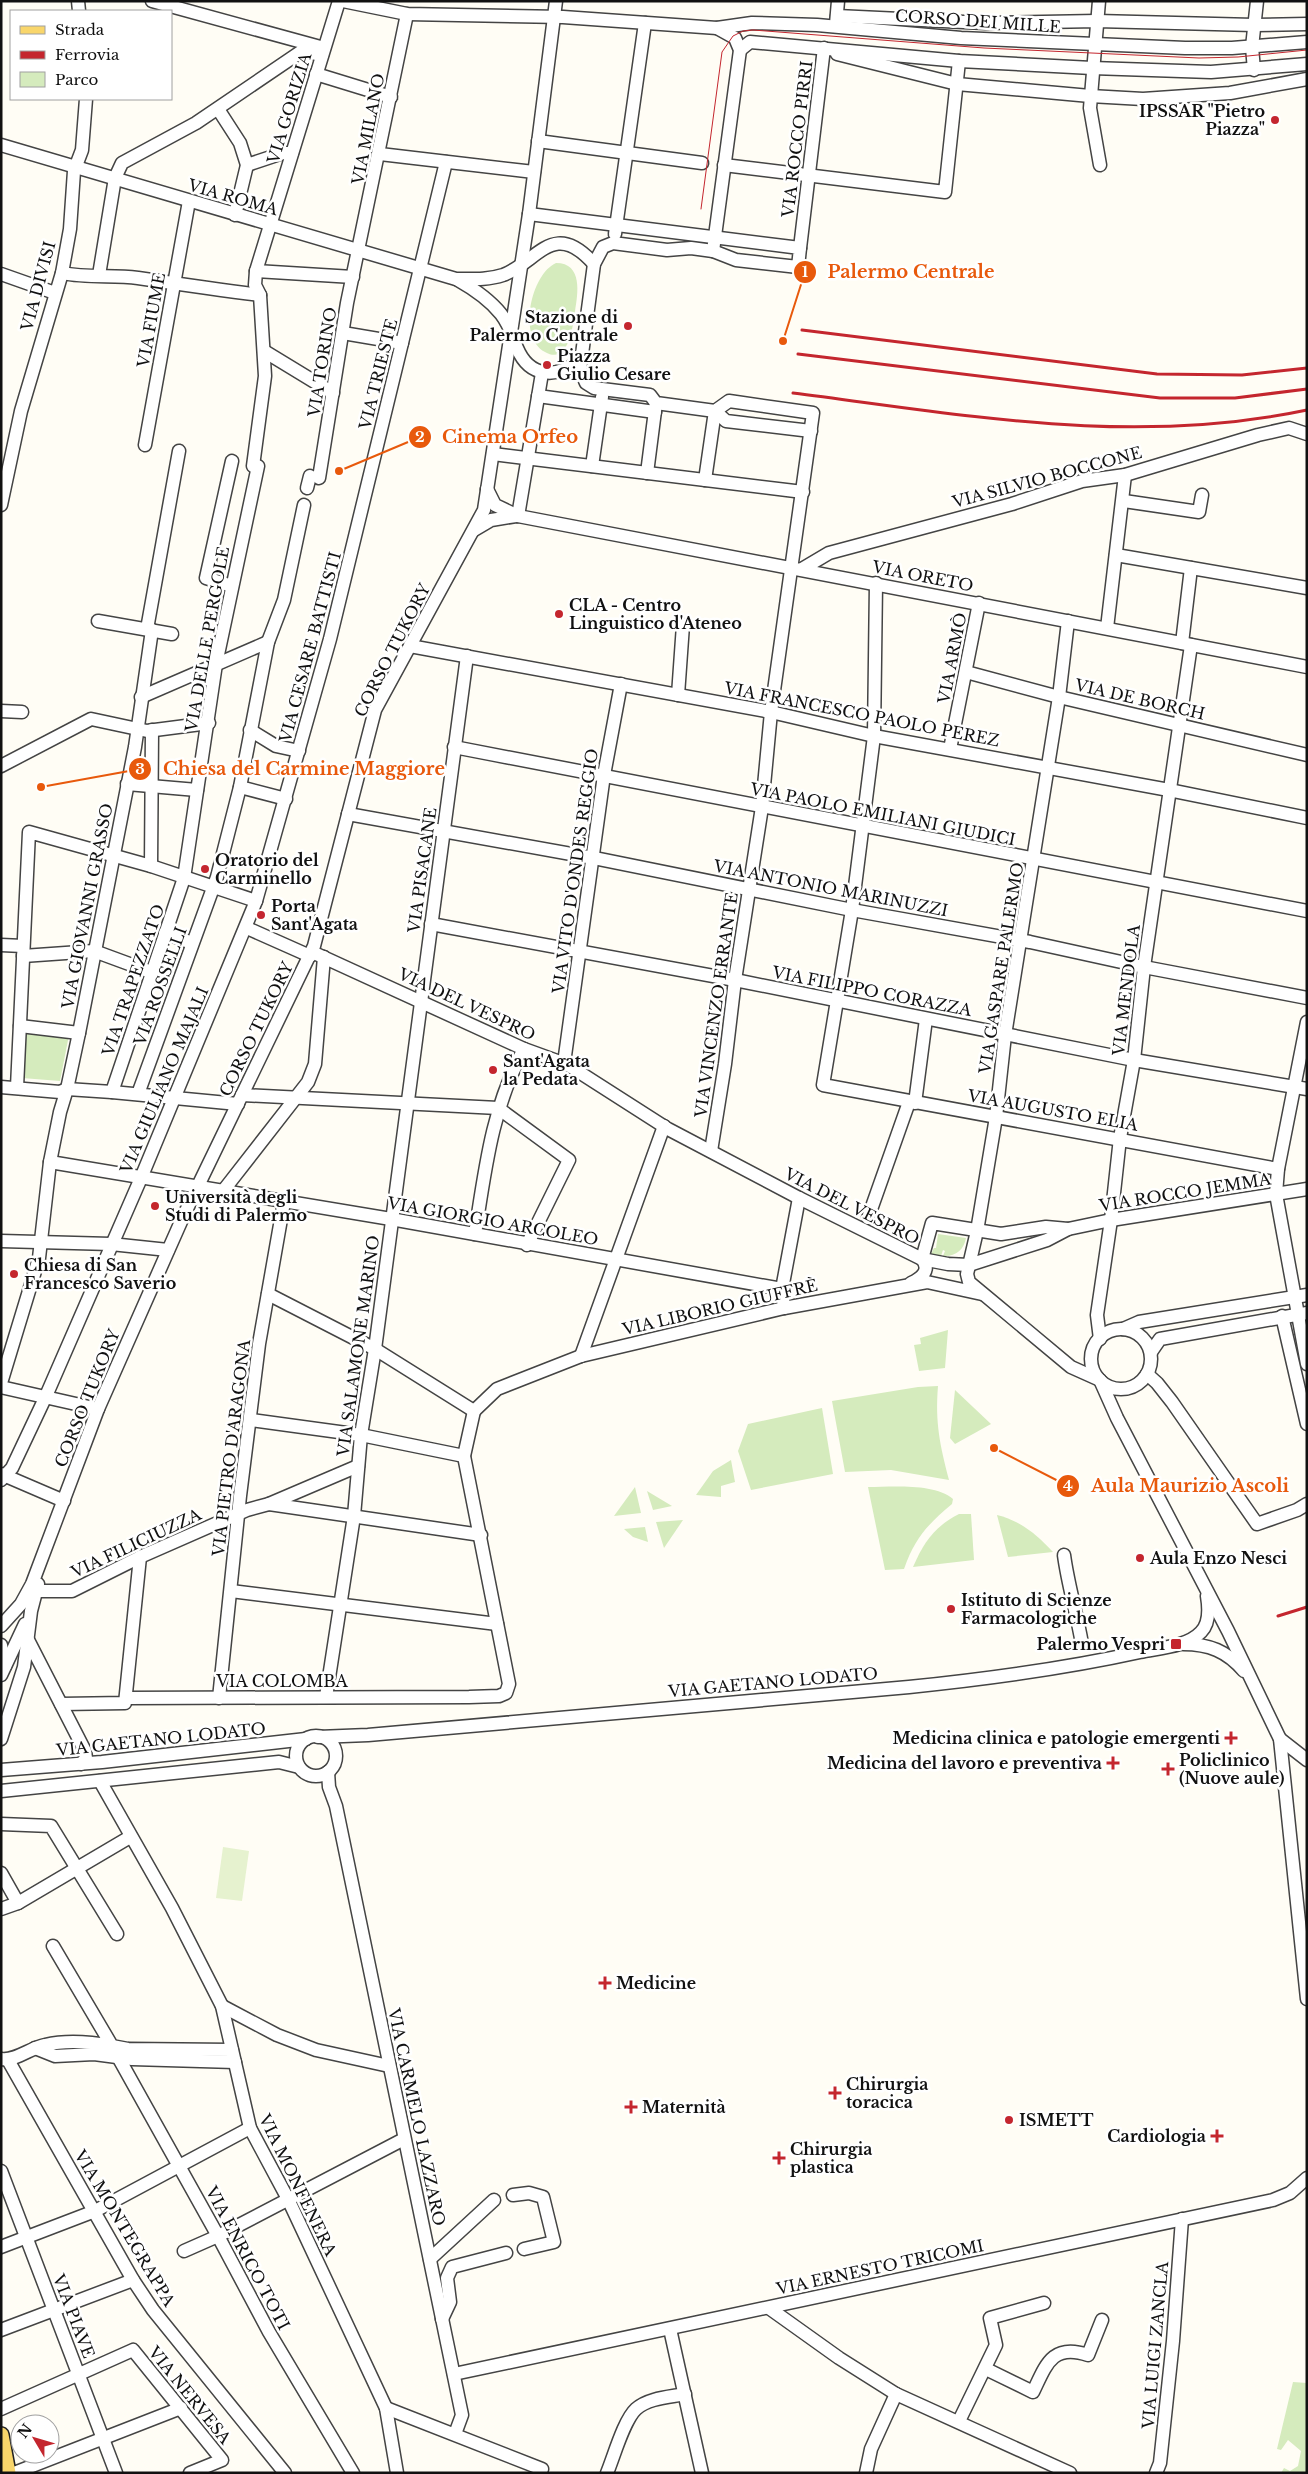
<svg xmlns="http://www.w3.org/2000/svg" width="1308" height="2474" font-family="'Libre Baskerville',serif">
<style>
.green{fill:#d5ebbd}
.pitch{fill:#e6f2cf}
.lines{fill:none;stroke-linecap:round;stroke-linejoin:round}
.minor-casing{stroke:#444;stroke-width:15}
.major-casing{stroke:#222;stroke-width:18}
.minor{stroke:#fff;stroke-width:12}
.major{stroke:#f9d66b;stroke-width:15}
.tram{stroke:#c4262e;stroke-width:1}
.rail{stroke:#c4262e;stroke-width:3}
.poi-dot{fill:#c4262e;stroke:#fff;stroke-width:2}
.labels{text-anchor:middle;stroke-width:5;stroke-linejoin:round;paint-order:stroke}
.street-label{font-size:16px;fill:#111;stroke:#fff}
.poi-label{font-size:16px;font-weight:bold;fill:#111;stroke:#fff;text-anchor:start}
.leader{fill:none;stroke:#e8590c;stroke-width:2}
.callout-dot{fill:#e8590c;stroke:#fff;stroke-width:2}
.mark-label{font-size:15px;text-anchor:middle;font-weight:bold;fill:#fff}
.callout-label{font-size:18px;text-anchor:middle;font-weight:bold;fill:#e8590c;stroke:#fff;stroke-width:5;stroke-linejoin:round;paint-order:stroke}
</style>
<rect width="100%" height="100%" fill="#fffdf5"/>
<g class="green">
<path d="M556,263C583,263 578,294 575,311C573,325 569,366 545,352C517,337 531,274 556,263Z"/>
<polygon points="26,1032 69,1035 60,1081 22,1078"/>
<path d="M938,1234L966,1238C964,1250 955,1257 943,1256L945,1251L943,1250L941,1256L931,1254L934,1248H936Z"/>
<polygon points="948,1330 945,1368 919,1371 914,1345 921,1344 920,1338"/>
<path d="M938,1386C935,1423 940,1445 949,1480L891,1470L845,1472L832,1401L918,1387Z"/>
<polygon points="955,1390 991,1424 955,1444 950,1438"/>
<polygon points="822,1408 833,1474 751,1490 738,1451 748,1424"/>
<polygon points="731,1460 735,1482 721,1486 721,1497 696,1495 713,1471"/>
<polygon points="635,1487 641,1513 614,1516"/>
<path d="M868,1487C892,1487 934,1483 953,1499L952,1504C927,1525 915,1538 904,1569L885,1570Z"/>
<polygon points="647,1491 672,1506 653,1510"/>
<path d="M959,1514H971L974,1560L913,1567C924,1542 934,1527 959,1514Z"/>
<path d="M997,1515C1021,1521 1036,1534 1053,1552L1008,1557Z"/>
<polygon points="683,1520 664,1548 656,1522"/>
<polygon points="645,1527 648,1542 633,1537 624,1529"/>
<polygon points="1293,2382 1307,2383 1307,2473 1281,2473 1284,2468 1290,2471 1298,2466 1301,2451 1288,2440 1281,2450 1277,2449"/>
</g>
<polygon class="pitch" points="223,1847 249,1851 242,1901 216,1898"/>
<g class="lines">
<defs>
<g id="minor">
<polyline points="78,1 79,11"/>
<polyline points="152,1 324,48"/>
<polyline points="343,1 407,14 563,17 717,28 752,23 817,25 961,38 1185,48 1232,48 1307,42"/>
<polyline points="1099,1 1090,108 1100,165"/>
<polyline points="837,16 985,23 1097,21 1254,25 1307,24"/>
<polyline points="836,24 838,1"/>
<polyline points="740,50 750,42 959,61 1092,68 1211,72 1307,64"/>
<polyline points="837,54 957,84 1090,96 1143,99 1230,93 1307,79"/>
<polyline points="1254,70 1252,47 1257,1"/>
<polyline points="316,74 391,97"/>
<polyline points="218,109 240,143 247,165 235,215"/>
<polyline points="538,141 702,163"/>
<path d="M1,145L456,279C472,279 488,280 503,275C538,262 553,218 594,264"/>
<polyline points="380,154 534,172"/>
<polyline points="247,165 283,153 292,153"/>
<polyline points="724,165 945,192 959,61"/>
<polyline points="529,214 800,248 798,267 736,260 713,251"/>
<polyline points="615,234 645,23"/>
<polyline points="800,248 824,48"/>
<polyline points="256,271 353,277"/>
<path d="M62,273C87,278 112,275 138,278C179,284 220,290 260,295"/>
<polyline points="1,274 55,293"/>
<polyline points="99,275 115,178 122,163 196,123 302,51 322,55"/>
<path d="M458,280C474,289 489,299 501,314C511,327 511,334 517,348C530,379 558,378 580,360"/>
<polyline points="343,333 402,343"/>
<polyline points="264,351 333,393"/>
<polyline points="538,396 655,412"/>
<polyline points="715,411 726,421 811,431"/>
<polyline points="145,445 189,201"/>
<polyline points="493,454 803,492"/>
<polyline points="232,461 206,578 232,586"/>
<polyline points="253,466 265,376 260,295 255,285 256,271 339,1"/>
<polyline points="592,466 602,397"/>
<polyline points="647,473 656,403"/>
<polyline points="319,478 347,303 407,14"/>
<polyline points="705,480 715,411"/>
<polyline points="307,488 310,476"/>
<polyline points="487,489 495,505 518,516 1307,667"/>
<polyline points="1124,501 1199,512 1202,495"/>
<polyline points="1,505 21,411 62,273 70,229 74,171 82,150 86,99"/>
<polyline points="518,516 542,373"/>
<polyline points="474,530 491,520 516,516"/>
<polyline points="1116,555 1307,588"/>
<polyline points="802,569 829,553 1012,504 1082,481 1125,475 1258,435 1289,428 1307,434"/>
<polyline points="876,583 874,736 852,910 823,1085 1278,1169"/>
<polyline points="98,621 172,634"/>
<polyline points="1068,621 1059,697 1005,1035 996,1117 977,1231 967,1274 969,1282 1071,1367 1100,1380 1117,1418 1228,1631 1280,1739 1307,1999"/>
<polyline points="1107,628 1125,475"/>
<polyline points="147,629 179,451"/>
<polyline points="1182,643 1191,568"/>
<polyline points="410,646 771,712 874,736 1169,790 1307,818"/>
<polyline points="966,672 1059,697 1307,755"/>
<polyline points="678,695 683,625"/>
<polyline points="141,697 268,642"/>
<polyline points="1,711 22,712"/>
<polyline points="250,730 276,746 299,751"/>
<polyline points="454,747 1307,911"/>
<polyline points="950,749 979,603"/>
<polyline points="1,766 91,719 147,731 209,723"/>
<polyline points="127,784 197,790"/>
<polyline points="240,787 286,799"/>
<polyline points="348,814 599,859 852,910 1030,942 1144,967 1307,998"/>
<polyline points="151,866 152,730"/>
<polyline points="431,924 735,980 1134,1060 1307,1089"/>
<polyline points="247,928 310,956"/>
<polyline points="165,933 192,943"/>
<polyline points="1,945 23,946"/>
<polyline points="312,952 524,1049 568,1065 668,1129 799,1198 922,1259 948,1264 969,1265 1047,1240 1068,1229"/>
<polyline points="23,956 94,951 151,972"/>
<polyline points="1307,1022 1278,1169 1276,1194 1307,1364"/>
<polyline points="20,1026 79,1033"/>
<polyline points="564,1063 604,775 621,684"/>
<polyline points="1,1087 60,1092 67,1089 112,1092 238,1104"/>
<polyline points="17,1087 29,832 151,866 256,901"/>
<polyline points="112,1092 184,878 216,664 258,466"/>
<polyline points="138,1094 217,877 240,787 268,642 284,600 304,505"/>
<polyline points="242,1095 498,1108 569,1160 527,1245"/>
<polyline points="915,1103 926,1019"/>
<polyline points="711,1151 725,1064 735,980 762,807 771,712 813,413 729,401 715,411 656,403 650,395 594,388 586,383 580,369 594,264 603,247 613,243 667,250 691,248 713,251 740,50 735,38 717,28"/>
<polyline points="50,1162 391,1219 782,1289"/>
<polyline points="223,1191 308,1082 315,1064 324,957"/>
<polyline points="868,1218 909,1102"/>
<path d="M475,1234C485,1170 492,1107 524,1049"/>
<polyline points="1,1241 111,1244 168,1250"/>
<path d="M911,1283C922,1278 931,1270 922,1259L932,1223L1001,1234L1046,1227L1068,1229L1111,1220L1307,1189"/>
<polyline points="268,1294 375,1349 474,1411"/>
<polyline points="784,1308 782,1289 799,1198"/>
<polyline points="1282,1316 1307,1424"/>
<polyline points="1123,1329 1139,1322 1307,1295"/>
<circle cx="1121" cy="1359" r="30"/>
<polyline points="1100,1339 1097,1315 1111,1220 1120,1138 1134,1060 1144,967 1191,645"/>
<polyline points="1151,1352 1160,1339 1307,1313"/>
<polyline points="581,1356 664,1126"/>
<polyline points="1147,1374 1157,1383 1172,1402 1257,1524 1297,1510 1307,1504"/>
<polyline points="1,1383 39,1258 50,1162 60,1112 67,1089 79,1033 135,747 152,630"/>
<polyline points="1,1387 98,1409"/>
<polyline points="474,1411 497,1389 581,1356 784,1308 927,1282 982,1294"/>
<polyline points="251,1420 361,1435 464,1456"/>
<polyline points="1,1474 64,1501"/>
<polyline points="1,1480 12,1468 46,1396 141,1178 256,901 330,639 446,162"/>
<polyline points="269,1504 481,1535"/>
<path d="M1064,1555C1068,1585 1077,1614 1082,1644"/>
<polyline points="37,1591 72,1591 140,1557 247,1510 269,1504 358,1466"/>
<polyline points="231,1591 497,1624"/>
<polyline points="1,1626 21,1604 32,1584 98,1409 183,1217 314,946 375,710 484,510 529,214 556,1"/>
<polyline points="27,1638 85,1751 86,1758 81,1764"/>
<path d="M1183,1644C1209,1644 1227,1651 1244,1671"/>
<polyline points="1,1645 5,1666"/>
<polyline points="1,1675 25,1624"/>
<polyline points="326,1697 354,1516 361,1435 375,1349 467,656"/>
<polyline points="127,1698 469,1697 499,1696 506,1693 509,1684 464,1456 474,1411"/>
<polyline points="219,1698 240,1496 259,1344 284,1202"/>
<polyline points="61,1704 125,1703 140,1557"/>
<circle cx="316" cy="1756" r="20"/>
<path d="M318,1737L368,1735L909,1687C987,1679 1063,1669 1140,1652C1158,1648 1187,1647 1201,1632C1210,1623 1209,1608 1207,1596"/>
<polyline points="1,1739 24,1667 31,1611 38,1584"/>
<polyline points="1280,1739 1307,1760"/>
<polyline points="1,1770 102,1762 306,1739"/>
<polyline points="328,1772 329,1787 336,1806 462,2415 455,2434"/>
<polyline points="100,1781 172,1908 222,2006 250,2128 288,2199 386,2408 397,2473"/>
<polyline points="1,1791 279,1762 299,1767"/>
<polyline points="1,1824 51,1826 117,1934"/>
<polyline points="1,1873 18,1903"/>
<polyline points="1,1909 18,1903 130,1837"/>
<polyline points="53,1946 112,2046 128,2049 232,2050"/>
<polyline points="222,2006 277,2035 316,2050 389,2066"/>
<polyline points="35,2048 55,2056 94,2054 132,2059 235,2062"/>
<path d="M1,2059C16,2061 30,2048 45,2045C66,2040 91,2042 112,2046L218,2236L269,2332L353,2473"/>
<polyline points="8,2060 133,2280 153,2310 285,2473"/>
<polyline points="1,2171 116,2473"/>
<polyline points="513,2195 529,2193 543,2197 554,2242 524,2249"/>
<polyline points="1,2247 95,2211 250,2128"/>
<polyline points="184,2251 218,2236 404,2139"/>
<polyline points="430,2259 494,2200"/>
<polyline points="769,2308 839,2358 896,2394 1070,2473"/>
<polyline points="442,2319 450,2302 447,2278 452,2267 506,2253"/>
<polyline points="670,2329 702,2473"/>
<polyline points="1,2330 133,2280"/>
<path d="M986,2369L1033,2392C1046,2365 1052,2343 1088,2355L1102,2320"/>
<polyline points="454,2374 1273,2200 1290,2193 1307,2178"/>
<polyline points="386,2408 542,2469"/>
<polyline points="1,2409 133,2350 222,2460 190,2473"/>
<polyline points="959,2421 996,2345 990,2318 1044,2303"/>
<polyline points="14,2473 181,2408"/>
<path d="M607,2473C614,2456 624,2420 636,2409C648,2398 670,2397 685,2394"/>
<polyline points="866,2473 871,2449 896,2394"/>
<polyline points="1156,2473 1160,2463 1173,2341 1182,2219"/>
</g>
<polyline id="major" points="1,2435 8,2473"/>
</defs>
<use href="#minor" class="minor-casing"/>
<use href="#major" class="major-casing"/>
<use href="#minor" class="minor"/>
<use href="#major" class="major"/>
<polyline class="tram" points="701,209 722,52 733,36 743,31 753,30 984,48 1199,58 1238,57 1307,50"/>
<g class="rail">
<polyline points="802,330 1157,374 1242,375 1307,368"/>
<polyline points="798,354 1160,398 1235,398 1307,389"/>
<path d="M793,393C967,415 1132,447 1307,410"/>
<polyline points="1278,1616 1307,1607"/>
</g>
</g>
<g class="poi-dot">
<circle cx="1275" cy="120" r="5"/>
<circle cx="628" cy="326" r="5"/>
<circle cx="547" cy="365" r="5"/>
<circle cx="559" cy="614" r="5"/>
<circle cx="205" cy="869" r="5"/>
<circle cx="261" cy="915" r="5"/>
<circle cx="493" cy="1070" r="5"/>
<circle cx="155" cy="1206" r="5"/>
<circle cx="14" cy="1274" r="5"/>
<circle cx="1140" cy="1558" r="5"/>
<circle cx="951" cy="1609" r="5"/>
<rect x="1170" y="1638" width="12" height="12" rx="2.5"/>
<path d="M1228.5 1730.5h5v5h5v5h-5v5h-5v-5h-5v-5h5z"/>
<path d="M1110.5 1755.5h5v5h5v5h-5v5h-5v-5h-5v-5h5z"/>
<path d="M1165.5 1761.5h5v5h5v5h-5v5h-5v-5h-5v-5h5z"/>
<path d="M602.5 1975.5h5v5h5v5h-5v5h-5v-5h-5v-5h5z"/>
<path d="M832.5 2085.5h5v5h5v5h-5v5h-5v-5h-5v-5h5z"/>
<path d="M628.5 2099.5h5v5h5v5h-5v5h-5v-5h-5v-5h5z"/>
<circle cx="1009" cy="2120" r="5"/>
<path d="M1214.5 2128.5h5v5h5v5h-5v5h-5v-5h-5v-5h5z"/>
<path d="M776.5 2150.5h5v5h5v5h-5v5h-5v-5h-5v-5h5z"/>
</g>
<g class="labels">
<g class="street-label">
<text transform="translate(978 21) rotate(4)" y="6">CORSO DEI MILLE</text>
<text transform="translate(289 108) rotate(-73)" y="6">VIA GORIZIA</text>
<text transform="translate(368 129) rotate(-79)" y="6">VIA MILANO</text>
<text transform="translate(797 139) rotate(-83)" y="6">VIA ROCCO PIRRI</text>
<text transform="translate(233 197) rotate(16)" y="6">VIA ROMA</text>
<text transform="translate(38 286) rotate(-75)" y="6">VIA DIVISI</text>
<text transform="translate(151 320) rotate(-80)" y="6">VIA FIUME</text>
<text transform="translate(322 362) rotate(-81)" y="6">VIA TORINO</text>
<text transform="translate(378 374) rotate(-76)" y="6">VIA TRIESTE</text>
<text transform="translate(1047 477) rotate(-15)" y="6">VIA SILVIO BOCCONE</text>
<text transform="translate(923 576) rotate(11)" y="6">VIA ORETO</text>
<text transform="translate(207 639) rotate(-80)" y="6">VIA DELLE PERGOLE</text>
<text transform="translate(310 647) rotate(-75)" y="6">VIA CESARE BATTISTI</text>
<text transform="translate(392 650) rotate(-63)" y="6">CORSO TUKORY</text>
<text transform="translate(952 658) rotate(-79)" y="6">VIA ARMÒ</text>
<text transform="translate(1140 699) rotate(13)" y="6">VIA DE BORCH</text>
<text transform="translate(862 714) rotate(11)" y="6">VIA FRANCESCO PAOLO PEREZ</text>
<text transform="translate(883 814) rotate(11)" y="6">VIA PAOLO EMILIANI GIUDICI</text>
<text transform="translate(422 870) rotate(-82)" y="6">VIA PISACANE</text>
<text transform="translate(575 871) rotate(-82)" y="6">VIA VITO D'ONDES REGGIO</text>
<text transform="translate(831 888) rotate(11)" y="6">VIA ANTONIO MARINUZZI</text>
<text transform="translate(87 906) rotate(-79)" y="6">VIA GIOVANNI GRASSO</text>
<text transform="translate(1001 968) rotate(-81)" y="6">VIA GASPARE PALERMO</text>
<text transform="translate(133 980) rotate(-71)" y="6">VIA TRAPEZZATO</text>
<text transform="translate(160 986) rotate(-70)" y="6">VIA ROSSELLI</text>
<text transform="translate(1126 990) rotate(-83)" y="6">VIA MENDOLA</text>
<text transform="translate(872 991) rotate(11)" y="6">VIA FILIPPO CORAZZA</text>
<text transform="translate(467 1004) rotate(25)" y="6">VIA DEL VESPRO</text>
<text transform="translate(716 1005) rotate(-82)" y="6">VIA VINCENZO ERRANTE</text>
<text transform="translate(256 1029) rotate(-64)" y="6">CORSO TUKORY</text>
<text transform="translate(164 1080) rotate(-67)" y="6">VIA GIULIANO MAJALI</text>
<text transform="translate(1053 1110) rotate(10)" y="6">VIA AUGUSTO ELIA</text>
<text transform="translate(1185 1192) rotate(-9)" y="6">VIA ROCCO JEMMA</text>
<text transform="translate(852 1206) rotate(27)" y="6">VIA DEL VESPRO</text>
<text transform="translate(493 1221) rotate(10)" y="6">VIA GIORGIO ARCOLEO</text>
<text transform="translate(720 1307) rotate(-13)" y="6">VIA LIBORIO GIUFFRÈ</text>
<text transform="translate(358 1346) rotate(-82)" y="6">VIA SALAMONE MARINO</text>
<text transform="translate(87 1398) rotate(-68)" y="6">CORSO TUKORY</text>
<text transform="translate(231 1448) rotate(-83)" y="6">VIA PIETRO D'ARAGONA</text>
<text transform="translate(136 1543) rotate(-25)" y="6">VIA FILICIUZZA</text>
<text x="282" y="1687">VIA COLOMBA</text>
<text transform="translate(773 1682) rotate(-5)" y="6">VIA GAETANO LODATO</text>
<text transform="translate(161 1739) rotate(-6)" y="6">VIA GAETANO LODATO</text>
<text transform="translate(417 2117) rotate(78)" y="6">VIA CARMELO LAZZARO</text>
<text transform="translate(298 2185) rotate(64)" y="6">VIA MONFENERA</text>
<text transform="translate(125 2228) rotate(59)" y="6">VIA MONTEGRAPPA</text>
<text transform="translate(248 2258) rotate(62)" y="6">VIA ENRICO TOTI</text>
<text transform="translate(880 2267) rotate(-12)" y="6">VIA ERNESTO TRICOMI</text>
<text transform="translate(74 2316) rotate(69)" y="6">VIA PIAVE</text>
<text transform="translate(1155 2345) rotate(-85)" y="6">VIA LUIGI ZANCLA</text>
<text transform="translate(190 2395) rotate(51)" y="6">VIA NERVESA</text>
</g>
<g class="poi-label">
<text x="1265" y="117" text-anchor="end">IPSSAR "Pietro<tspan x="1265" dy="18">Piazza"</tspan></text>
<text x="618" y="323" text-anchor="end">Stazione di<tspan x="618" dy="18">Palermo Centrale</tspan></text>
<text x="557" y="362">Piazza<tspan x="557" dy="18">Giulio Cesare</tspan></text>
<text x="569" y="611">CLA - Centro<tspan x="569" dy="18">Linguistico d'Ateneo</tspan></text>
<text x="215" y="866">Oratorio del<tspan x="215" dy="18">Carminello</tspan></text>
<text x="271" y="912">Porta<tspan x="271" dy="18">Sant'Agata</tspan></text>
<text x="503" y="1067">Sant'Agata<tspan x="503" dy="18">la Pedata</tspan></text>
<text x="165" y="1203">Università degli<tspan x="165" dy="18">Studi di Palermo</tspan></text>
<text x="24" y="1271">Chiesa di San<tspan x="24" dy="18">Francesco Saverio</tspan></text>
<text x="1150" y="1564">Aula Enzo Nesci</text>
<text x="961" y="1606">Istituto di Scienze<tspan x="961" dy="18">Farmacologiche</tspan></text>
<text x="1165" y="1650" text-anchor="end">Palermo Vespri</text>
<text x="1220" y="1744" text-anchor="end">Medicina clinica e patologie emergenti</text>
<text x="1179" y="1766">Policlinico<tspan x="1179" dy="18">(Nuove aule)</tspan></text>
<text x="1102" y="1769" text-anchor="end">Medicina del lavoro e preventiva</text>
<text x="616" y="1989">Medicine</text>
<text x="846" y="2090">Chirurgia<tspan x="846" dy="18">toracica</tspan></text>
<text x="642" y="2113">Maternità</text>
<text x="1019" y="2126">ISMETT</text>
<text x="1206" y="2142" text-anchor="end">Cardiologia</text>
<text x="790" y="2155">Chirurgia<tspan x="790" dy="18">plastica</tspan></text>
</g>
</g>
<path class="leader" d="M783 341L805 272M339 471L420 437M41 787L140 769M994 1448L1068 1486"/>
<g class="callout-dot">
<circle cx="783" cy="341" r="5"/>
<circle cx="339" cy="471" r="5"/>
<circle cx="41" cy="787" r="5"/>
<circle cx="994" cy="1448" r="5"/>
<circle cx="805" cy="272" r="12"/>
<circle cx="420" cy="437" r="12"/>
<circle cx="140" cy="769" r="12"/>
<circle cx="1068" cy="1486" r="12"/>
</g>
<g class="mark-label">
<text x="805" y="277">1</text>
<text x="420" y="442">2</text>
<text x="140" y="774">3</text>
<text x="1068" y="1491">4</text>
</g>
<g class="callout-label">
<text x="911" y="278">Palermo Centrale</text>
<text x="510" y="443">Cinema Orfeo</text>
<text x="304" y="775">Chiesa del Carmine Maggiore</text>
<text x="1190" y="1492">Aula Maurizio Ascoli</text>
</g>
<rect width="1308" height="2474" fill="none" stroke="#111111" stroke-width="5"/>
<rect x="10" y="10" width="162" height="90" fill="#ffffff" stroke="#a0a0a0"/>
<rect x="20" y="26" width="25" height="8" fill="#f9d66b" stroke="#a0a0a0"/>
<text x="55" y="35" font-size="15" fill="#111111">Strada</text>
<rect x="20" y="51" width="25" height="8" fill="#c4262e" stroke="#a0a0a0"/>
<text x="55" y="60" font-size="15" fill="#111111">Ferrovia</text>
<rect x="20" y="72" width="25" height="15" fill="#d5ebbd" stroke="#a0a0a0"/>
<text x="55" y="85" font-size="15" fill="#111111">Parco</text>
<g transform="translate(35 2439) rotate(308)"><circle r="24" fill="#ffffff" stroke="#a0a0a0"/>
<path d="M0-4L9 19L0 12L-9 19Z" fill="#c4262e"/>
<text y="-8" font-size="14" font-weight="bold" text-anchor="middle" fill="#111111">N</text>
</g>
</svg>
